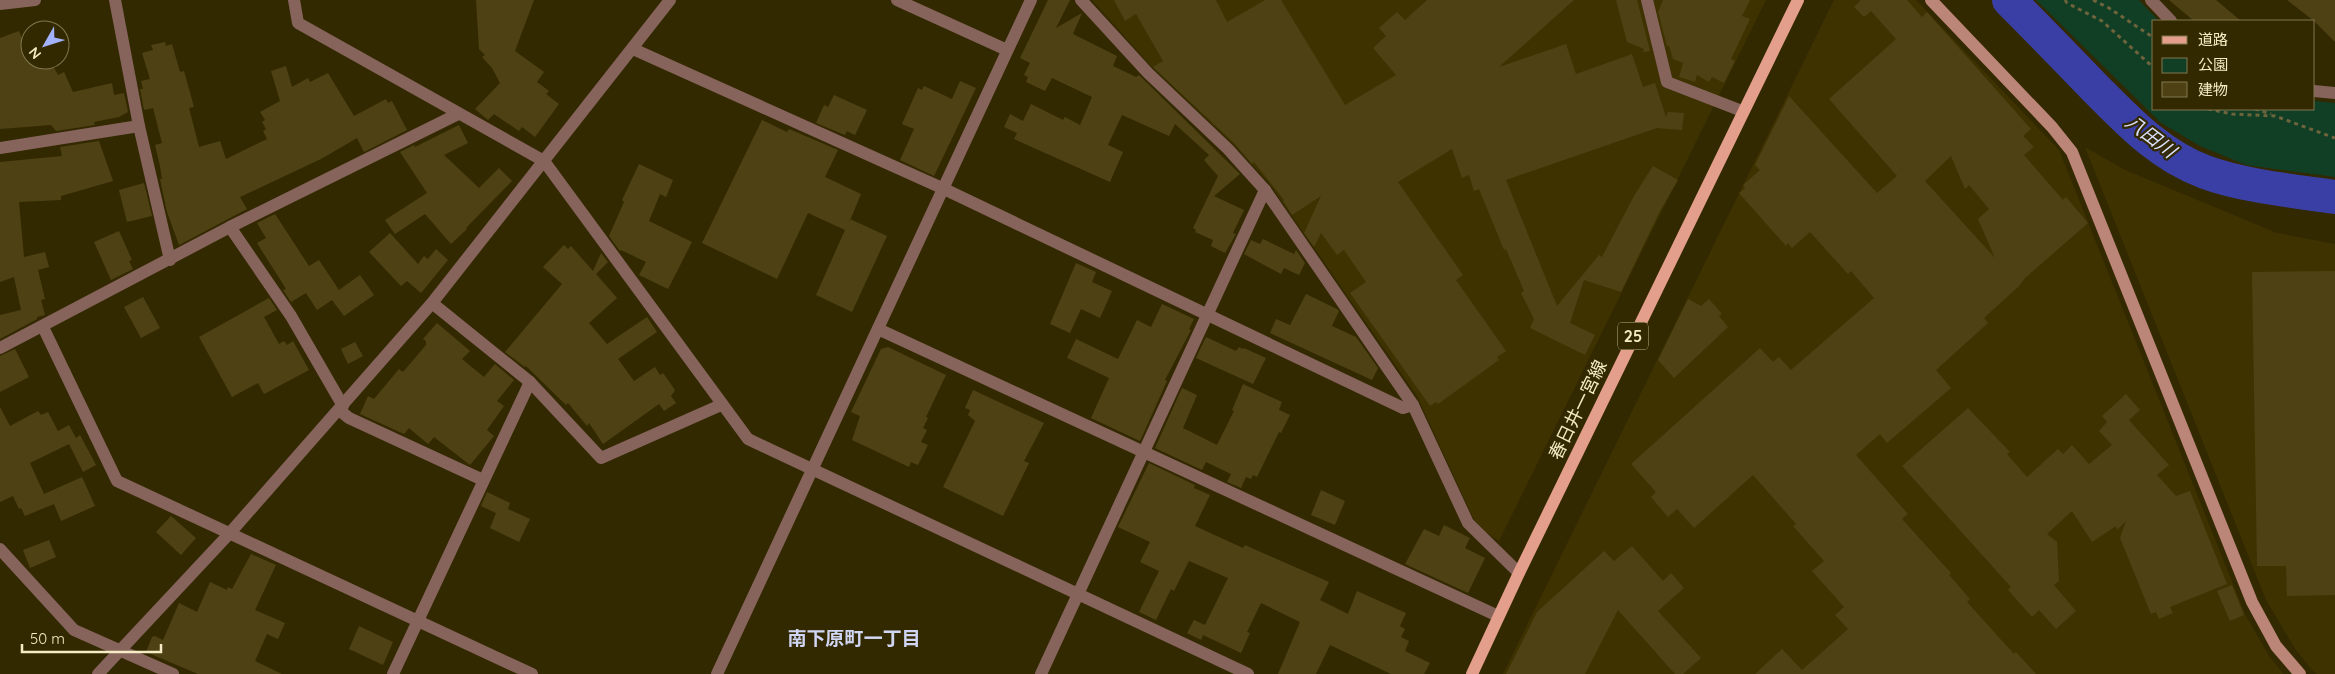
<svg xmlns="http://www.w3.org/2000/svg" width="2335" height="674" font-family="Quicksand,'Noto Sans JP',sans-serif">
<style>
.built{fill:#3e3200}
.green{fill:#113f26}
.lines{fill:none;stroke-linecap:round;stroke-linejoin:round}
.river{stroke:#3a3fa5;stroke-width:34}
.building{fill:#4e4215;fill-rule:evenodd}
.path{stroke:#6e643c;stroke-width:3;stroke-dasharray:4 4;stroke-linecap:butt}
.street{stroke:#86645c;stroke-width:12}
.secondary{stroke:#bb8577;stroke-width:12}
.primary{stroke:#e39e8c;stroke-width:12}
.labels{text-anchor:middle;stroke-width:4.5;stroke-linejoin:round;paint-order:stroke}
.shield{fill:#332900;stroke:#bbb18a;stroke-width:1}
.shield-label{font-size:16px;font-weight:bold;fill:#f5ebc5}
.street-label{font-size:18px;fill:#f5ebc5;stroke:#332900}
.water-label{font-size:19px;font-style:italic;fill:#d9dffb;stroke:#332900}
.neighbourhood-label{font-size:19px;font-weight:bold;fill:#d0d6f3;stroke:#332900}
</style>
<rect width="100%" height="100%" fill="#332900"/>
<g class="built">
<polygon points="1092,0 1766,0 1499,541 1485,532 1474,520 1417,396 1269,183 1234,145 1150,65"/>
<polygon points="1834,0 1916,0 2059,150 2245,614 2268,654 2283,674 1503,674"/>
<polygon points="2085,147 2125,170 2277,233 2335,244 2335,674 2317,674 2312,670 2296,650 2266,600"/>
</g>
<polygon class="green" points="2036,0 2139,0 2159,21 2154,21 2154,109 2314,109 2314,101 2335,103 2335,177 2246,165 2200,146 2161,123"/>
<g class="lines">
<path class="river" d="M2009,0C2038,29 2066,58 2094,87C2127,120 2159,155 2205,172C2243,186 2294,191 2335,197"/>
</g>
<g class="building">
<polygon points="476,0 534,0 515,51 544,72 537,82 549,91 546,94 559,104 535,137 522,127 519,131 494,114 488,120 475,109 500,83 492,68 482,57 485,55 479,49"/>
<polygon points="1048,0 1070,0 1056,28 1082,13 1073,34 1117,56 1113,66 1136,77 1139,75 1240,174 1214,196 1244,210 1233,233 1236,234 1225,253 1211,246 1213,240 1195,232 1196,230 1193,228 1218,176 1204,160 1209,155 1175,124 1169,136 1122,115 1108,145 1123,152 1110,182 1014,139 1017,133 1004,127 1010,114 1023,121 1031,104 1063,120 1065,117 1080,125 1092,97 1052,78 1045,91 1026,82 1028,77 1024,75 1030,63 1020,58"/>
<polygon points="1114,0 1216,0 1227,22 1265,0 1281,0 1345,105 1396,75 1373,48 1386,36 1379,28 1397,12 1405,20 1427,0 1574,0 1499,67 1566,44 1576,74 1632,54 1643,87 1655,83 1666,117 1668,112 1684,113 1682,130 1657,128 1506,180 1557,306 1599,255 1602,257 1634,196 1653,166 1678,180 1660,211 1621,292 1584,280 1570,323 1595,335 1585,355 1530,328 1534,319 1521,293 1524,291 1506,249 1504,250 1479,189 1474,191 1469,175 1462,178 1452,149 1398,182 1463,275 1456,280 1506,351 1497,357 1499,360 1438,404 1436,402 1430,406 1350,293 1366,282 1344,250 1337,255 1321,233 1314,247 1304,233 1321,196 1292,215 1283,201 1284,200 1254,162 1252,164 1234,143 1153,67 1163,61 1136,14 1125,21"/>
<polygon points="1616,0 1637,0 1650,51 1643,52 1644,49 1627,42"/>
<polygon points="1663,0 1750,0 1742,16 1750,19 1731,59 1735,61 1724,83 1712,77 1709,82 1697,75 1695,82 1679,77 1683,63 1673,59 1669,46 1667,46 1658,12"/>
<path d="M1861,0H1907L1922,17L1927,12L2031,129L2023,136L2034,147L2024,155L2063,200L2066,197L2088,223L2025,278L2019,286L1984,318L1988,323L1936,370L1951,388L1887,443L1880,434L1856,455L1908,514L1902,519L1951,573L1949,575L1970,599L1967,602L2014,654L2016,652L2036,674H1755L1782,649L1802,670L1848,629L1835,615L1844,607L1812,571L1824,561L1793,526L1796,524L1753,475L1694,528L1677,509L1668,517L1651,497L1656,492L1631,464L1760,348L1773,362L1779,357L1791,370L1874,298L1851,271L1848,274L1810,232L1792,248L1788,243L1786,246L1739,193L1745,188L1743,185L1760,170L1755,165L1789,96L1877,193L1897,176L1829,99L1896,39L1871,11L1864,17L1854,7ZM1951,156L1965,189L1969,185L1989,209L1978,219L1995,258L1925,181Z"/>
<polygon points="2169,0 2216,0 2241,21 2194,21"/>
<polygon points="2287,0 2335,0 2335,42 2314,21"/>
<polygon points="19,31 30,60 50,60 58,75 64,72 73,92 112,83 114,95 124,93 128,112 119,117 94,122 95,125 56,131 51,125 0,129 0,38"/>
<polygon points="165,42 166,46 172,44 180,72 184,71 194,107 189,108 199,147 220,141 226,159 267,139 263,131 266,129 262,122 265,120 260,112 280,101 271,71 286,66 292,87 308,78 310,82 328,73 354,116 386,99 388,103 392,101 407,130 364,152 357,138 321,159 240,197 247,209 179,245 167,212 160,179 162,179 160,166 155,145 162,143 153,108 144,110 140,89 143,89 141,81 150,79 142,53 153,50 151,45"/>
<polygon points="960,81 976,88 934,176 900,160 914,129 902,124 918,88 922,90 924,86 952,99"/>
<polygon points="834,95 867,110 855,135 847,131 845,135 816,123 824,105 828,107"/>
<polygon points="762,120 787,132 789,129 838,150 825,177 861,194 849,223 850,219 887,236 852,312 816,295 845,230 808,213 777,279 702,243"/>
<polygon points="459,125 468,143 444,155 479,188 499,168 512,181 466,228 467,229 451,244 425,214 395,234 385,220 427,193 400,152 414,145 415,147"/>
<polygon points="99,141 113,181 61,196 61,200 19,202 24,257 45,252 49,267 38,270 45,299 41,300 45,315 37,317 37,319 0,339 0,315 21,310 14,277 0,282 0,162 62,156 60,147"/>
<polygon points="639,164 673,180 666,197 660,194 649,221 692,242 668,289 639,275 646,262 621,250 620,251 609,236 624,202 622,200"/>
<polygon points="144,183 152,216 127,222 119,190"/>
<polygon points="275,214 309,266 319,260 339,290 360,275 374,295 344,316 332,300 317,310 306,293 291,302 283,290 286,289 283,284 257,243 266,238 257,223"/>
<polygon points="119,231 132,260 129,261 133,269 111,280 94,242"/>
<polygon points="390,233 418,264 424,256 428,259 436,249 448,260 421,293 407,281 401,286 369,252"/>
<polygon points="1263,239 1294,254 1296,250 1305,263 1299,275 1284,268 1281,274 1244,254 1251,240 1260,244"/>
<polygon points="564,245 568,249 571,246 593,271 601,253 608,262 596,274 617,298 589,323 607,344 647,317 657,332 618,359 634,381 655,367 660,375 663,373 675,390 671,396 676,403 664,411 659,404 603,444 589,423 587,426 568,403 566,405 526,366 525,367 505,352 562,284 543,267"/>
<polygon points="1076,263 1096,272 1092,282 1112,291 1100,318 1081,309 1070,333 1050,324"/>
<polygon points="2335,271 2335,595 2287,596 2286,566 2257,566 2252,272"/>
<polygon points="1306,294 1337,309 1339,311 1332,326 1356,337 1378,368 1372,380 1270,333 1276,319 1290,325"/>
<polygon points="143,297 160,328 141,338 124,307"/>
<polygon points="269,298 277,310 264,317 279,344 284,341 287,345 293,341 309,370 264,394 258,383 232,397 199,337"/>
<polygon points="1688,299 1701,306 1709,299 1722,314 1719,316 1728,327 1674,378 1658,360"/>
<polygon points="1162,304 1194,319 1189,329 1191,330 1165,380 1167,381 1140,441 1091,418 1109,378 1067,358 1076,339 1118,359 1137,320 1151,327"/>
<polygon points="437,323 470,351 462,359 484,377 495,364 514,380 497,401 504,406 487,430 494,436 470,465 434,437 428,444 409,428 404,434 360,414 368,396 374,399 399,369 403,372 426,345 426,341 423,339"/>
<polygon points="1206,337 1236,351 1239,347 1243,349 1244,348 1266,358 1253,384 1196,358"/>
<polygon points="355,342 363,356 348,364 341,349"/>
<polygon points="888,347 946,375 926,417 928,418 923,428 927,430 921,442 928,445 918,465 911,462 909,467 852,440 860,416 851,412 881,349"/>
<polygon points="15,349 29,377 0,392 0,356"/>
<polygon points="1243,384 1282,402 1279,410 1290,415 1281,433 1279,432 1257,477 1253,475 1251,479 1246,477 1241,488 1227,482 1231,474 1206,462 1202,470 1155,448 1182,388 1197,395 1183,428 1217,445 1234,411 1232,410"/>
<polygon points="973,390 1044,423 1024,461 1029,463 1003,516 943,487 975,421 968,415 970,410 965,408"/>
<polygon points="2126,394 2140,410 2129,420 2169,465 2157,475 2176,496 2190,491 2227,584 2170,607 2173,613 2159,619 2156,612 2151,614 2120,538 2126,521 2117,530 2116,526 2092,542 2072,511 2047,534 2057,542 2059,581 2054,585 2076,611 2056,629 2039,610 2032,617 2008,590 2011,587 1902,466 1968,408 2010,452 2007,454 2027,477 2058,449 2063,454 2072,445 2089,464 2112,445 2099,431 2107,422 2102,416"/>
<polygon points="0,407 10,426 38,411 41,415 48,412 58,431 69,425 76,438 80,435 96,465 83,472 69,444 30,463 44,494 82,477 95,506 61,521 54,504 25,516 21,508 19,509 13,496 0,502"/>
<polygon points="1149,463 1195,485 1194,488 1210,495 1195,526 1243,548 1245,545 1329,582 1320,600 1348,614 1357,591 1406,613 1400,626 1405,629 1401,637 1409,641 1405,651 1430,663 1424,674 1391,674 1330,645 1316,674 1278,674 1300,622 1261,603 1247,632 1250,633 1241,653 1203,635 1201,640 1187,633 1194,620 1205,625 1228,578 1189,561 1174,591 1171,589 1156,620 1139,612 1159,571 1140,562 1150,542 1118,527"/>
<polygon points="1321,490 1345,501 1335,525 1311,515"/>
<polygon points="487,492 510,503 508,509 530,519 519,542 490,528 496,513 481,506"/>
<polygon points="171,516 196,538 181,555 156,532"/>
<polygon points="1444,525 1470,538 1465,548 1485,558 1468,593 1405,564 1424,529 1439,536"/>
<polygon points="49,540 56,557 30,568 23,550"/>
<polygon points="1632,546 1663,581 1671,573 1684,588 1658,611 1701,658 1683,674 1675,674 1618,610 1585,674 1506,674 1537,612 1604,551 1614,561"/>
<polygon points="251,554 276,565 255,610 285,623 278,639 267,634 255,661 282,674 198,674 146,652 152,637 155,636 163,640 179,603 197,612 210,582 227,590 228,587 232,589"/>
<polygon points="2232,585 2244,615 2230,621 2217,591"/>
<polygon points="359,626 393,642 383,665 349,649"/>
</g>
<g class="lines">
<g class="path">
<polyline points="2065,0 2067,3 2102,21 2154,68"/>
<polyline points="2093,0 2109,8 2154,38"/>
<polyline points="2208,109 2232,114 2275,116 2335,138"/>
<polyline points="2255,109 2271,114"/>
</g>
<g class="street">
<polyline points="115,0 139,126 170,260"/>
<polyline points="294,0 298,23 544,161 748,439 1248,674"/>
<polyline points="897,0 1007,50"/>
<polyline points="1081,0 1148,73 1228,149 1265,190 1413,405 1468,523 1519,573"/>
<polyline points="1647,0 1667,82 1742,111"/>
<polyline points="2151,0 2171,21"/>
<polyline points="0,4 35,0"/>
<polyline points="633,49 942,188 1403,408 1413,405"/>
<polyline points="2314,91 2335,93"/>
<polyline points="0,148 139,126"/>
<polyline points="230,227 291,316 343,406"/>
<polyline points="432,303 530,382 601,458 721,405"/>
<polyline points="43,327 117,481 532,674"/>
<polyline points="878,329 1498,616"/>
<polyline points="0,348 230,227 458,114"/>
<polyline points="339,410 349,418 483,480"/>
<polyline points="0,549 74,630 173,674"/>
<polyline points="98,674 229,534 432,303 670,0"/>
<polyline points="393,674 530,382"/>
<polyline points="717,674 1031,0"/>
<polyline points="1041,674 1265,190"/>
</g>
<polyline class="secondary" points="1931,0 2052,127 2072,152 2252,602 2276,646 2300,674"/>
<polyline class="primary" points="1472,674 1519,573 1798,0"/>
</g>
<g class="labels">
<rect class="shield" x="1618" y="322.5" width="30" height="27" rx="4"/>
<g class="shield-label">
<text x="1633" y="342">25</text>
</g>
<g class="street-label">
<text transform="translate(1578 410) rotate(-64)" y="6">春日井一宮線</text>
</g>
<g class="water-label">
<text transform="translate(2151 136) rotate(37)" y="7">八田川</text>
</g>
<g class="neighbourhood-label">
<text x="854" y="645">南下原町一丁目</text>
</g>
</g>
<rect x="2152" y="20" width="162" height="90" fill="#332900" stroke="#81774f"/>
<rect x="2162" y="36" width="25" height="8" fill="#e39e8c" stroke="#81774f"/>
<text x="2198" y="45" font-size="15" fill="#f5ebc5">道路</text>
<rect x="2162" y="58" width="25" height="15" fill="#113f26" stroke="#81774f"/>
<text x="2198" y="70" font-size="15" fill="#f5ebc5">公園</text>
<rect x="2162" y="82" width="25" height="15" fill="#4e4215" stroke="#81774f"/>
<text x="2198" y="95" font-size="15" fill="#f5ebc5">建物</text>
<g transform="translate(45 45) rotate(231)"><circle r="24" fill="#332900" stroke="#81774f"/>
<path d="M0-4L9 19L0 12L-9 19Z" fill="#a3b2fd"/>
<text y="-8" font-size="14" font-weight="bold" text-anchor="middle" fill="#f5ebc5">N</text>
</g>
<path d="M22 644v8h139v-8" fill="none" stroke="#f5ebc5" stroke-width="2.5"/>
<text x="30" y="644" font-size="15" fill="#f5ebc5" stroke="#332900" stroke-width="4" paint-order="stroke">50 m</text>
</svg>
